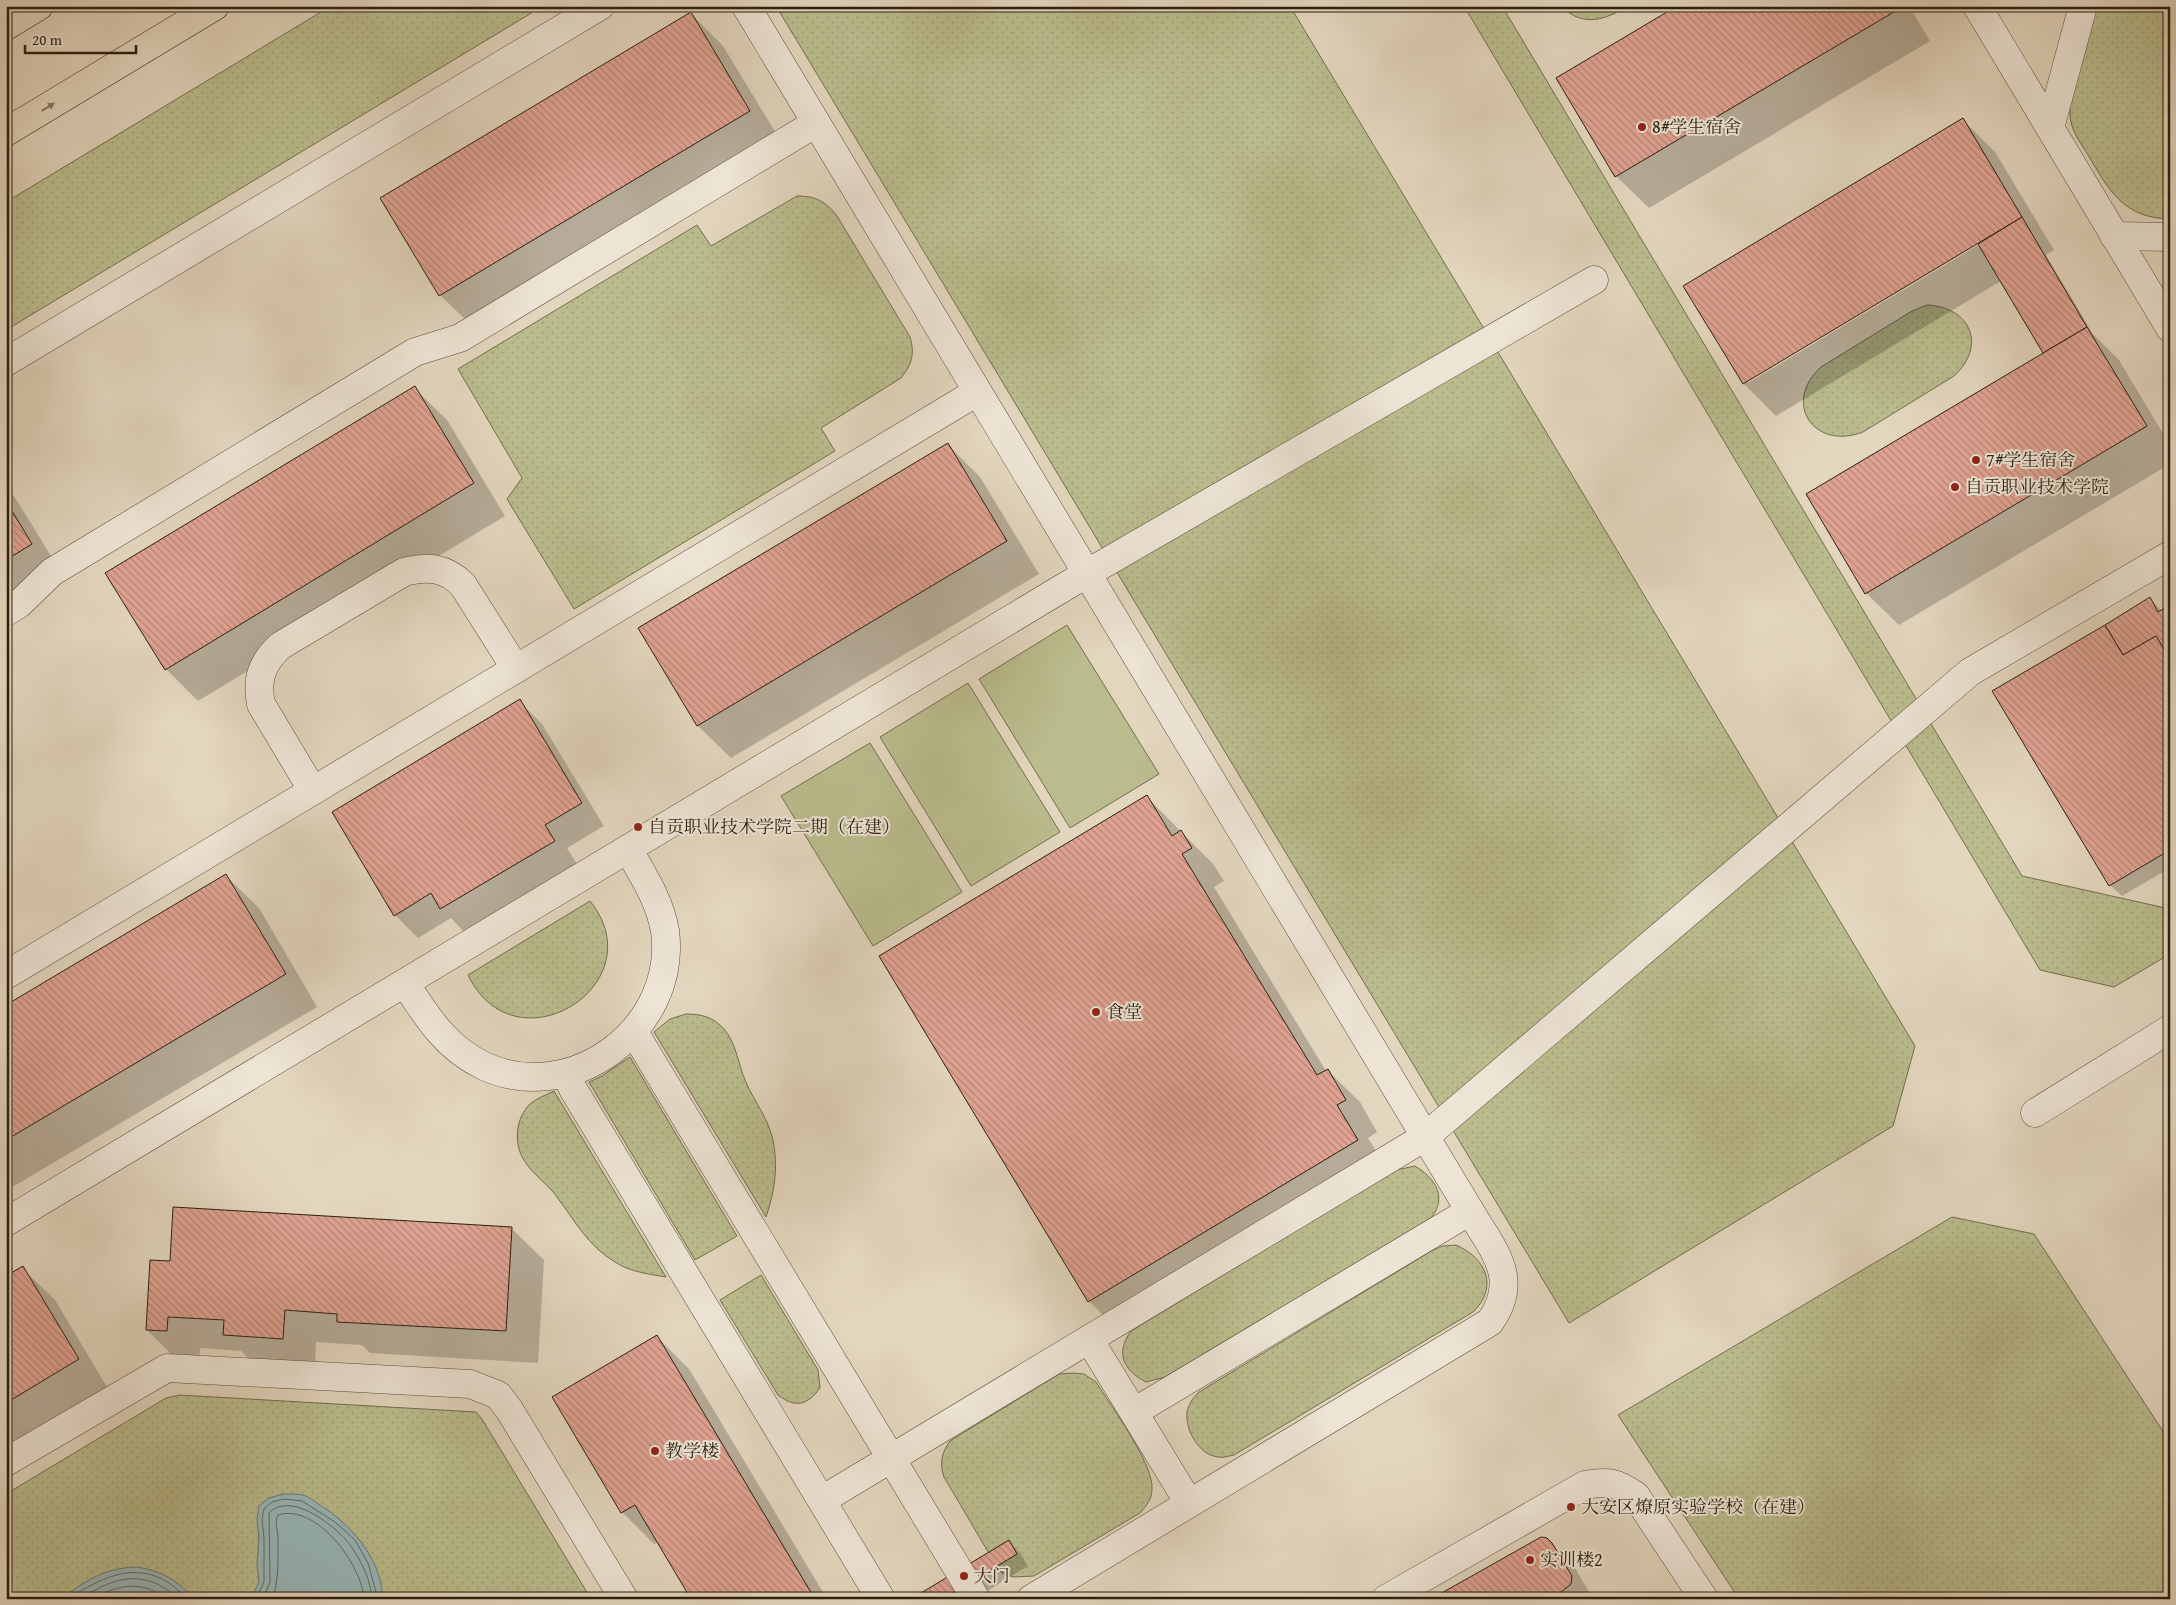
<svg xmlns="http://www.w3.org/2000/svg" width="2176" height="1605" font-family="'Gentium Book Plus','Noto Serif SC',serif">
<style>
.grass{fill:url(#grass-dots);stroke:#726e4e}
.pitch{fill:#babc8d;stroke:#726e4e}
.water{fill:#98b7ba;stroke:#6c7a76}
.shadow{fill:#0003;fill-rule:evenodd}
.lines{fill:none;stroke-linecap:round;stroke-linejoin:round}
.shore{stroke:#626b64;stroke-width:1}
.building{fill:url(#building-back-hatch);stroke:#2b1f0f}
.minor-casing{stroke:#594d3b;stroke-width:29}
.major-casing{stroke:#2b1f0f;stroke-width:29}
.minor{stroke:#ede4d5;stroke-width:28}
.major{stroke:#e3d6be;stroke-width:28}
.oneway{fill:#877a66}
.poi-dot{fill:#8f2418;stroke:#ede4d5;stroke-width:2}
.labels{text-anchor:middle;stroke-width:4;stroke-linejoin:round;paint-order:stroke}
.poi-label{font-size:18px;fill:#2b1f0f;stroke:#ede4d5;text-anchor:start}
</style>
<defs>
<pattern id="grass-dots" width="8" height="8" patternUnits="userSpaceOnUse" patternTransform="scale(1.25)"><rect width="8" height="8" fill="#babc8d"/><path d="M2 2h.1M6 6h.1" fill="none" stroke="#a0a178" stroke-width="1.8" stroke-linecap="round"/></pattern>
<pattern id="building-back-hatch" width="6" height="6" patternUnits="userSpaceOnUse" patternTransform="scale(1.25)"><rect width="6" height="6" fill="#e0a392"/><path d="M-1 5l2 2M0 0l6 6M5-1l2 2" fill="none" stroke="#b68476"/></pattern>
</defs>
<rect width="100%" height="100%" fill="#e3d6be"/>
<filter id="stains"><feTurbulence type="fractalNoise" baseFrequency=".004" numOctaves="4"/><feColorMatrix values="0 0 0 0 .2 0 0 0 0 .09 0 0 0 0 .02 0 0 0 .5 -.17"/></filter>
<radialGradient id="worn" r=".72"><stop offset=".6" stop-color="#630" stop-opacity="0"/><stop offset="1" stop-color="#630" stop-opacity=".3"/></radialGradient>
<g class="grass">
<polygon points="331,6 543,6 6,330 6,202"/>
<polygon points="776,6 1290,6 1915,1046 1893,1126 1569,1323"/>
<polygon points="1464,6 1502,6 2022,876 2170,909 2170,954 2114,987 2040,970"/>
<path d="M1561,6H1628C1605,20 1583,28 1561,6Z"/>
<path d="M2095,6H2170V219C2123,218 2109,190 2088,155C2080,142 2070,129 2070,114C2068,87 2088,34 2095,6Z"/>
<path d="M797,196C816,196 825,201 837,216L910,337C915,354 912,364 901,378L821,428L835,451L574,609L507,499L522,478L458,369L697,225L711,246Z"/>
<path d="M1927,305C1971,307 1987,346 1954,376L1863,432C1813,451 1782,402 1821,367L1912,311Z"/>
<path d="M590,901C657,984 515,1073 468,975Z"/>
<path d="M686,1014C701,1014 713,1017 723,1028C736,1042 738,1063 745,1080C754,1102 771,1121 774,1146C778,1171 774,1193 766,1217L654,1032L670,1019Z"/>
<polygon points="630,1057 737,1236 695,1260 589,1082 602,1076"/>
<path d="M554,1091L666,1277C649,1274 630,1272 615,1262C588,1246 575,1221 557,1197C548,1184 532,1174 524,1160C513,1144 516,1117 530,1104C537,1098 546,1095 554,1091Z"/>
<path d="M1415,1166C1435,1178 1448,1197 1431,1218L1165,1377L1146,1382C1123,1370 1115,1353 1131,1331L1396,1170Z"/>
<polygon points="1952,1217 2034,1234 2170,1442 2170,1599 1739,1599 1618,1415"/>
<path d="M1456,1245C1486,1258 1499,1287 1473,1312L1234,1455C1229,1456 1223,1458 1218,1457C1199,1455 1185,1430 1187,1412C1189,1403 1193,1398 1199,1392L1433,1250L1443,1246Z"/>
<path d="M761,1275L818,1370L820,1388C807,1406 795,1408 778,1395L720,1300Z"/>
<path d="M1072,1373L1084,1374L1096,1382C1111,1406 1154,1464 1152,1489C1152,1499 1147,1505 1140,1513L1034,1576L1013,1577L1002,1573L997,1567L944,1477C939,1463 942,1452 950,1441L1059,1374Z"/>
<polygon points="179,1395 476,1412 482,1419 591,1599 6,1599 6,1494 166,1398"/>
</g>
<g class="pitch">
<polygon points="1067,625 1159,774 1070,828 979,679"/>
<polygon points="968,683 1060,832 971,886 880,737"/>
<polygon points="870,743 962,892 873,946 781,796"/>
</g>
<g class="water">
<path d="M283,1494C289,1494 297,1494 303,1495C310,1497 319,1505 326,1509C356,1530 381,1561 383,1599H251L259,1582L257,1565L259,1538L257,1519L259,1506L269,1498Z"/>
<path d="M137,1567C161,1571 178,1580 194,1599H61C87,1580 104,1568 137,1567Z"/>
</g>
<g class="shadow">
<polygon points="1679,6 1909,6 1930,41 1649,208 1616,176"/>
<polygon points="691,14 723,46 782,143 473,327 440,295 382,198"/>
<path d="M1963,120L1995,152L2054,250L2046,255L2093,334L2119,360L2170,445V464L1899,625L1866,593L2045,353L2001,281L1776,416L1744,384L1685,287ZM1978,242L1980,244L1748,383L1746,381Z"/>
<polygon points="414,388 447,420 505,516 198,701 166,669"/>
<polygon points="947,444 980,477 1039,574 731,758 698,726 640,629"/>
<polygon points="6,483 64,577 6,611"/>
<polygon points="2150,599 2162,611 2170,606 2170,868 2122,896 2110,885"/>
<polygon points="519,701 542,724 604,826 567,848 577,864 464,932 451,918 418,938 395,915"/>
<polygon points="1147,797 1213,864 1224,881 1214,887 1326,1071 1327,1070 1360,1102 1377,1132 1368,1138 1389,1172 1121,1333 1089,1301"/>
<polygon points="226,876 259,908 317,1007 9,1189 6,1186 6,1006"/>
<polygon points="511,1228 544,1260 538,1363 370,1353 362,1345 316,1342 315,1370 257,1367 241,1351 200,1348 199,1363 179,1362 147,1330 171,1263"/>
<polygon points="22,1268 55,1300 110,1392 6,1455 6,1278"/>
<polygon points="657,1337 689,1369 827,1599 692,1599 658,1542 654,1544 622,1512"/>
<polygon points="1546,1539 1575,1568 1593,1599 1436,1599"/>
<polygon points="1009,1541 1020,1553 1028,1566 974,1599 914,1599"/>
</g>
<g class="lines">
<g class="shore">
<path d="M69,1599C109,1571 150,1557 187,1599"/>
<path d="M80,1599C115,1576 145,1568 179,1599"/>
<path d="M94,1599C118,1583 144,1581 167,1599"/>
<polyline points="256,1599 264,1582 264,1538 262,1519 264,1509 272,1502 284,1499 302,1501 335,1522 355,1540 368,1563 378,1599"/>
<path d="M263,1599L270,1582L269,1513C291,1490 337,1527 350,1545C361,1560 371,1580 372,1599"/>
<path d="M272,1599C279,1584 278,1556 278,1539C278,1531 274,1522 278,1515C316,1503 362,1564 364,1599"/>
</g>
</g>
<g class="building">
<polygon points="1677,6 1897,6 1899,9 1615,177 1556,78"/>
<polygon points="691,12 750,111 439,296 380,198"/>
<polygon points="1963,118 2022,217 1743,384 1683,286"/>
<polygon points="2022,217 2087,327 2043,353 1978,244"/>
<polygon points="2087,327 2147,426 1865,594 1806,494"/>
<polygon points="415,386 474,483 165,670 105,573"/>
<polygon points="948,443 1007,541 697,726 638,628"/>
<polygon points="6,501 32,544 6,560"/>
<polygon points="2150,597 2158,612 2170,605 2170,659 2156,636 2123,655 2105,625"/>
<polygon points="2105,625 2123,655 2156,636 2170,659 2170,850 2109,886 1992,691"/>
<polygon points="520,699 582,803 545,825 555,841 440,909 431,893 394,916 332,812"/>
<polygon points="1147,795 1172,836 1181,830 1192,848 1182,854 1317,1075 1328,1069 1346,1100 1337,1105 1358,1140 1088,1302 879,956"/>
<polygon points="226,874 286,974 6,1140 6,1005"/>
<polygon points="173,1207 512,1227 506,1331 337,1322 337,1314 285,1310 283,1339 223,1335 224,1320 168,1317 167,1331 146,1330 150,1260 170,1261"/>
<polygon points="23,1266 79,1359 6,1403 6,1276"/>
<polygon points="657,1335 815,1599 691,1599 635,1505 621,1513 552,1397"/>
<polygon points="1541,1537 1547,1538 1552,1543 1572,1576 1571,1584 1555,1597 1431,1599"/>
<polygon points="1009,1540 1017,1554 943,1599 911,1599"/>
</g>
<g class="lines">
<defs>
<g id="minor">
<path d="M746,6L1470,1211C1493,1250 1521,1278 1490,1322L1031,1599"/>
<polyline points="1977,6 2170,328"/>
<polyline points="2050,128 2083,6"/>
<polyline points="2114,236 2170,237"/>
<polyline points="6,362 600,6"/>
<polyline points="6,612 19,604 52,572 415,352 460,338 816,123"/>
<path d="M313,791L261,704C256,679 262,663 280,646L404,572C428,566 445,567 463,585L516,669"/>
<polyline points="6,975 977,392"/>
<path d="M405,983C427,1017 446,1048 484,1066C573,1107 678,1027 665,931C660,901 643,875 628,849"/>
<polyline points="634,1032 976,1599"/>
<polyline points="566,1073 573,1089 881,1599"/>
<polyline points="2035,1113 2170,1029"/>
<polyline points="6,1222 1086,574 1594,280"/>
<polyline points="1089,1339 1189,1503"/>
<polyline points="1134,1412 1470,1211"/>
<polyline points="6,1462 167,1368 470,1384 498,1395 510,1411 624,1599"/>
<polyline points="822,1500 1425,1137 1970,672 2170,555"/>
<path d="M1386,1599L1585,1485C1609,1481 1616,1482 1636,1496L1704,1599"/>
</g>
<g id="major">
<polyline points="6,26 39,6"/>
<polyline points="6,132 215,6"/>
</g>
</defs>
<use href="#minor" class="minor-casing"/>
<use href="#major" class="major-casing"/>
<use href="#minor" class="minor"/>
<use href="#major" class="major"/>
</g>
<defs><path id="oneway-solid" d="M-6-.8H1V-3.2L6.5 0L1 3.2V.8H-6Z" transform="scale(1.25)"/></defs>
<use class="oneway" href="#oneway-solid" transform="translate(48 107) rotate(-31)"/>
<g class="poi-dot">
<circle cx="1642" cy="127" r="5"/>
<circle cx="1976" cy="460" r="5"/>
<circle cx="1955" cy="487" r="5"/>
<circle cx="638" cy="827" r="5"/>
<circle cx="1096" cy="1012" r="5"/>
<circle cx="655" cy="1451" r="5"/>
<circle cx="1571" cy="1507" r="5"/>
<circle cx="1530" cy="1560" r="5"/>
<circle cx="964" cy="1576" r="5"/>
</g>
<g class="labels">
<g class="poi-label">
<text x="1652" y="133">8#学生宿舍</text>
<text x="1986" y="466">7#学生宿舍</text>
<text x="1965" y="493">自贡职业技术学院</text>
<text x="648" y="833">自贡职业技术学院二期（在建）</text>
<text x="1106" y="1018">食堂</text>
<text x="665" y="1457">教学楼</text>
<text x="1581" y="1513">大安区燎原实验学校（在建）</text>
<text x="1540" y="1566">实训楼2</text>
<text x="974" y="1582">大门</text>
</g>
</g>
<rect width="2176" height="1605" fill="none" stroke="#e3d6be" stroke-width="25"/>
<rect x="8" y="8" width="2161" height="1590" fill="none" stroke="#2b1f0f" stroke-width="2.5"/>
<rect x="12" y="12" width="2151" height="1580" fill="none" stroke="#2b1f0f"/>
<path d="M25 45v8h111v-8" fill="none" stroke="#2b1f0f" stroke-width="2.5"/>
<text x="32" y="45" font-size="15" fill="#2b1f0f" stroke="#ede4d5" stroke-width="4" paint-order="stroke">20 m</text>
<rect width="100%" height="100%" filter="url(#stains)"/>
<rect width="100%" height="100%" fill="url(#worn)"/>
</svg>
